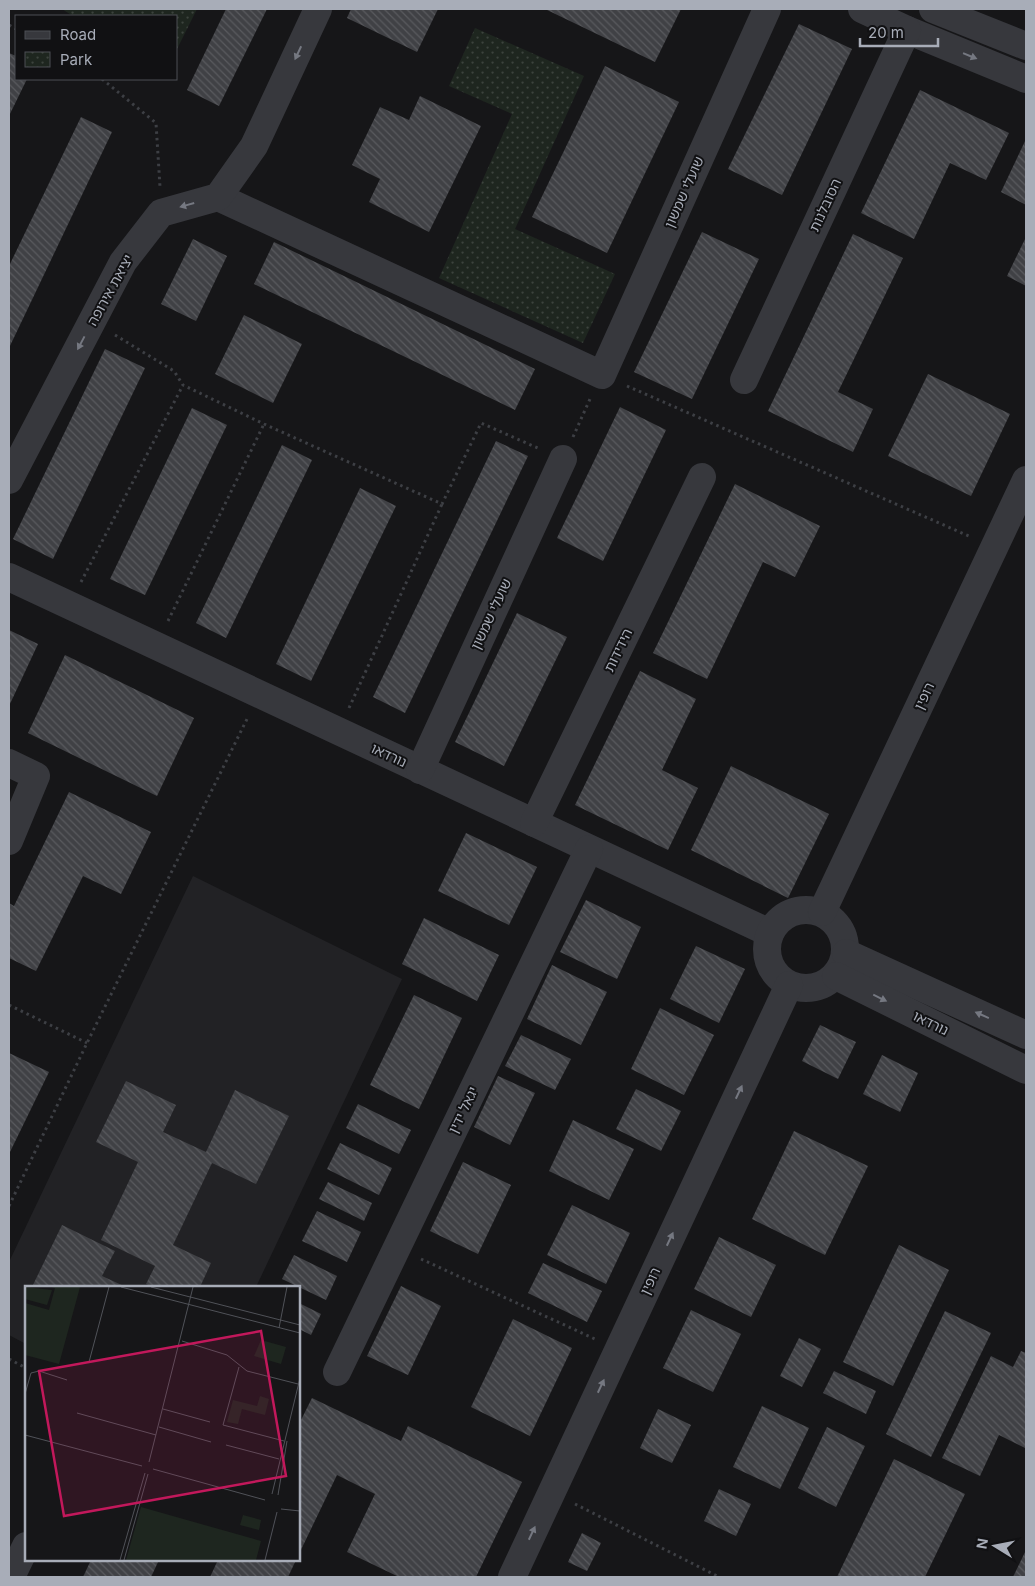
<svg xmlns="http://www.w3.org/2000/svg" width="1035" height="1586" font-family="Inter,'Noto Sans Hebrew',sans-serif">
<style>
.built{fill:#222225}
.park{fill:url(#park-dots)}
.building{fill:url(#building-back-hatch)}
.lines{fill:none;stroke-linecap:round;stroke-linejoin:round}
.path{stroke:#3d3f44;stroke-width:3;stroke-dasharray:2.5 4;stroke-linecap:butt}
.minor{stroke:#37383d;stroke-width:28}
.oneway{fill:#757881}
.labels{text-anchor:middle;stroke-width:4;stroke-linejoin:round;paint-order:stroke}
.street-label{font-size:14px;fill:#a8adb8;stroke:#111113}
.inset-road{fill:none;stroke:#505258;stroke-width:1}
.view{fill:#c2185b;fill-opacity:0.15;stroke:#c2185b;stroke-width:2.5}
.inset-edge{fill:none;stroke:#a8adb8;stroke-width:2.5}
</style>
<defs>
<pattern id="park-dots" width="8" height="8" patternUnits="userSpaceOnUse" patternTransform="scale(1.25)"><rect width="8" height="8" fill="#1e261f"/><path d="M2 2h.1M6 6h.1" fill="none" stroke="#3c433d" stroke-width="1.8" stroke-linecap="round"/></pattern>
<pattern id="building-back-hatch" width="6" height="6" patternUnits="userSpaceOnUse" patternTransform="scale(1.25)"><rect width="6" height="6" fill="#404145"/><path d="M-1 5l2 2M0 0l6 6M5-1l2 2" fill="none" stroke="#595a5e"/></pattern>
</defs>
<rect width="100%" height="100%" fill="#161618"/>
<polygon class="built" points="193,876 402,979 256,1287 26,1287 26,1344 9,1335 9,1262"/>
<g class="park">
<polygon points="62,9 197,9 176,51 176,16 73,16"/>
<polygon points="475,28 584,76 515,229 615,274 583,343 439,278 512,114 449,86"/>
</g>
<g class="building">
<polygon points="226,9 267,9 219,106 187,90"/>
<polygon points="351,9 438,9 417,52 347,18"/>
<polygon points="545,9 681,9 655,62"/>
<polygon points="799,24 852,49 782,195 728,169"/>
<polygon points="9,53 16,56 16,79 27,79 9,116"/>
<polygon points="605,66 679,102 607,253 532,217"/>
<polygon points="920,90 1009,133 986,180 950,163 914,239 861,213"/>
<polygon points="420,96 481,126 429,232 369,202 380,179 352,165 380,107 409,120"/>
<polygon points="81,117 112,132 9,348 9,266"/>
<polygon points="1026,139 1026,205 1001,192"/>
<polygon points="702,232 759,259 692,399 634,372"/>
<polygon points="853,234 903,258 838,392 873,409 853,452 768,411"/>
<polygon points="1026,237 1026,286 1007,276"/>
<polygon points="193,239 227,256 196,321 161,304"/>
<polygon points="274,242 535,369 515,410 254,284"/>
<polygon points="244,315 302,344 273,403 215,374"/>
<polygon points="105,349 145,368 53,559 13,539"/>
<polygon points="928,374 1010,414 971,496 888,456"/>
<polygon points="620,407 666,430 603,561 557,538"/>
<polygon points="192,408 227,425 145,595 110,579"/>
<polygon points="496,441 528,456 405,713 373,697"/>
<polygon points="282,445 312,460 226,638 196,623"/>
<polygon points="735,484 820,526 795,577 763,562 707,679 653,653"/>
<polygon points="360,488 396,506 311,681 276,664"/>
<polygon points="517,613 567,637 504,766 455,742"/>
<polygon points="9,630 38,644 9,706"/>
<polygon points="65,655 194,718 157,796 28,733"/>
<polygon points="640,671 696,699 662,770 698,788 668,850 575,805"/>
<polygon points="731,766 829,814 788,898 691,850"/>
<polygon points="69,792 151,832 121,894 83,876 36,971 9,958 9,903 14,906"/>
<polygon points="466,833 537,867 509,925 438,891"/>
<polygon points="586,900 641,927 617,979 560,952"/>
<polygon points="424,918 499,955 477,1001 402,964"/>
<polygon points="696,946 745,969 719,1023 670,999"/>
<polygon points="552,965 607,992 581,1045 527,1019"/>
<polygon points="414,995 462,1018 419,1109 370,1085"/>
<polygon points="660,1008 714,1035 684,1095 631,1069"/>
<polygon points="820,1025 856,1042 838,1079 802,1061"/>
<polygon points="521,1035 571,1059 555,1090 505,1066"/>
<polygon points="9,1053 49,1072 9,1154"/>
<polygon points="882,1055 918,1073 900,1112 863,1094"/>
<polygon points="498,1076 535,1093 510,1145 474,1127"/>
<polygon points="126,1081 176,1105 163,1132 206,1152 235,1090 289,1116 256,1184 212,1163 173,1245 211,1263 200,1287 153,1287 146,1284 155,1266 101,1240 138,1162 96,1142"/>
<polygon points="636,1089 681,1111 661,1151 616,1129"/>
<polygon points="358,1104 411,1130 399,1154 346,1128"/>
<polygon points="573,1120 634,1149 609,1200 549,1171"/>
<polygon points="794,1131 868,1166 825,1255 752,1219"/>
<polygon points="340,1143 392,1168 379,1195 327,1169"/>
<polygon points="463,1162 511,1185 478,1254 430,1231"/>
<polygon points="328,1182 372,1203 364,1221 319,1199"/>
<polygon points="572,1205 630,1233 606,1284 547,1255"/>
<polygon points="317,1211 361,1232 347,1262 302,1241"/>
<polygon points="62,1225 115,1251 102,1276 126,1287 32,1287"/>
<polygon points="719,1237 776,1265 751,1317 694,1289"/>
<polygon points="899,1245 949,1270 893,1386 843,1362"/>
<polygon points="294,1255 337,1276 326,1300 282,1279"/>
<polygon points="543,1263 602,1291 587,1322 528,1293"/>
<polygon points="401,1286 441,1306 408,1375 367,1356"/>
<polygon points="299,1303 321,1314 311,1335 299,1329"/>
<polygon points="691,1310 741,1334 713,1392 663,1368"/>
<polygon points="945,1311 991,1333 931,1457 886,1434"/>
<polygon points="513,1319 572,1348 530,1436 471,1407"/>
<polygon points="799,1338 821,1349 802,1387 780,1376"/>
<polygon points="1021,1351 1026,1353 1026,1445 1025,1448 999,1435 980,1476 942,1458 991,1356 1013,1367"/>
<polygon points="834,1371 876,1391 866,1414 823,1393"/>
<polygon points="312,1398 401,1441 408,1426 522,1482 476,1577 399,1577 347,1552 375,1494 337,1475 299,1554 299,1424"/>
<polygon points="762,1406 809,1428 780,1489 733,1467"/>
<polygon points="658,1409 691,1425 672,1463 640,1448"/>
<polygon points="827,1427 865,1446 836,1507 798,1488"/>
<polygon points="894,1459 965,1494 925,1577 837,1577"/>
<polygon points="719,1489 751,1504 736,1536 704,1521"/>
<polygon points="582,1533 601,1543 587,1571 568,1562"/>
<polygon points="1026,1550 1026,1577 1013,1577"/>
<polygon points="91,1560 159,1560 151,1577 83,1577"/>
<polygon points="218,1560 296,1560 288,1577 210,1577"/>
</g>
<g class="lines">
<g class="path">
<polyline points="9,25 16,29"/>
<polyline points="102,79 156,123 160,187"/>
<polyline points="115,335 174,371 183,385 264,424 442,504 481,423 540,449"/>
<polyline points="627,386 971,537"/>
<polyline points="573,437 590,399"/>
<polyline points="81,582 183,385"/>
<polyline points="168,621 264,424"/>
<polyline points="349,708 442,504"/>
<polyline points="9,1005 87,1043"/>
<polyline points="9,1206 87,1043 248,717"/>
<polyline points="421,1259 595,1339"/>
<polyline points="9,1359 26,1368"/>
<polyline points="575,1504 719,1577"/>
</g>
<g class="minor">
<polyline points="862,9 907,30 1026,79"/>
<polyline points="933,9 1026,46"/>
<polyline points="218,197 602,375 767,9"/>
<polyline points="744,380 907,30"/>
<polyline points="9,480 123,262 161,213 218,197 254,146 318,9"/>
<polyline points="9,577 770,933"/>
<polyline points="9,763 36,776 9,841"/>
<polyline points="420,770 563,459"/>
<polyline points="534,823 702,477"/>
<circle cx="806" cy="949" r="39"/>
<polyline points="822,912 1026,480"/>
<polyline points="846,953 1026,1035"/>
<polyline points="836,976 1026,1070"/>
<polyline points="337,1372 589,849"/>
<polyline points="11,1577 26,1546"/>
<polyline points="512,1577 789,985"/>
</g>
</g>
<defs><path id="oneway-solid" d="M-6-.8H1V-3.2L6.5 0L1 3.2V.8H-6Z" transform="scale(1.25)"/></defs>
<g class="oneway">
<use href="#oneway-solid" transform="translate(298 53) rotate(115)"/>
<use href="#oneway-solid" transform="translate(970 56) rotate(22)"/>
<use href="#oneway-solid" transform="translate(187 205) rotate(164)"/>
<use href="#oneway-solid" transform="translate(81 343) rotate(118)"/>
<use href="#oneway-solid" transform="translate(880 998) rotate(26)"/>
<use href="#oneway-solid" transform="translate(982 1015) rotate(-156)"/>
<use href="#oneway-solid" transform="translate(739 1092) rotate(-65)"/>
<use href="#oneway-solid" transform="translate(670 1239) rotate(-65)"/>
<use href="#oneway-solid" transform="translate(601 1386) rotate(-65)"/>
<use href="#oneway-solid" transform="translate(532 1533) rotate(-65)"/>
</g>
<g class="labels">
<g class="street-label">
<text transform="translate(684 192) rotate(-66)" y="5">שועלי שמשון</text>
<text transform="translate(825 205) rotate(-65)" y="5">הסובלנות</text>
<text transform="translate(110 290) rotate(-61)" y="5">יציאת אירופה</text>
<text transform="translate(491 614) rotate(-65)" y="5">שועלי שמשון</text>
<text transform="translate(618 650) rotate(-64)" y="5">הידידות</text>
<text transform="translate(924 696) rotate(-65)" y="5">רופין</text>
<text transform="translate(389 755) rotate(25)" y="5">נורדאו</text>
<text transform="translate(931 1023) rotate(26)" y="5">נורדאו</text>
<text transform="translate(463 1110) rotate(-64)" y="5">יגאל ידין</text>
<text transform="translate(650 1281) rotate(-65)" y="5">רופין</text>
</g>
</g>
<g transform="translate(25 1286)">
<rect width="275" height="275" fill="#161618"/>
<path d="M218,229L236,234L234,244L215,239Z" fill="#1e261f"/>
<path d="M0,1L27,4L22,19L0,13ZM116,221L236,255L231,274H101Z" fill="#1e261f"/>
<path d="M26,1H55L34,78L0,69V17L24,24L30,2ZM236,54L261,61L256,78L229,70ZM235,110L244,113L240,129L217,123L213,138L202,136L208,114L232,120Z" fill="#1e261f"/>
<path class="inset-road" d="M96,1L275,47M126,1L275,39M254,42L262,1M157,55L202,69L222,85L273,98M64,76L84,1M214,81L198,139L259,155M0,108L6,87L14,85L42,94M138,123L185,136M52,127L131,149M134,141L186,156M0,149L117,180M201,159L254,173M124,176L168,1M128,183L240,214M247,208L275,92M253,209L262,155M256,223L275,225M95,274L120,187M99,274L123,188M240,274L252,226"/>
<path class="view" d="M236,45L261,190L39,230L14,85Z"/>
<rect width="275" height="275" class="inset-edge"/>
</g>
<rect width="1035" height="1586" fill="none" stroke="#a8adb8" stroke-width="20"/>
<rect x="15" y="15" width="162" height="65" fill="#111113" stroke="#4d4f55"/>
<rect x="25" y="31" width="25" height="8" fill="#37383d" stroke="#4d4f55"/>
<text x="60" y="40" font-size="15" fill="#a8adb8">Road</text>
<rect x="25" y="52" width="25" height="15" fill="url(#park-dots)" stroke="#4d4f55"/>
<text x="60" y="65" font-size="15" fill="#a8adb8">Park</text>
<g transform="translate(995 1546) rotate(280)" stroke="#111113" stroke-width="4" paint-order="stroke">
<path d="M0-4L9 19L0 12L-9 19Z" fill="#a8adb8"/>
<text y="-8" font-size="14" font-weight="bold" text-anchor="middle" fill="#a8adb8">N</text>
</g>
<path d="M860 38v8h78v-8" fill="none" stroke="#a8adb8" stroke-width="2.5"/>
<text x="868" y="38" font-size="15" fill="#a8adb8" stroke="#111113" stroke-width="4" paint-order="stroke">20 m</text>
</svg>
